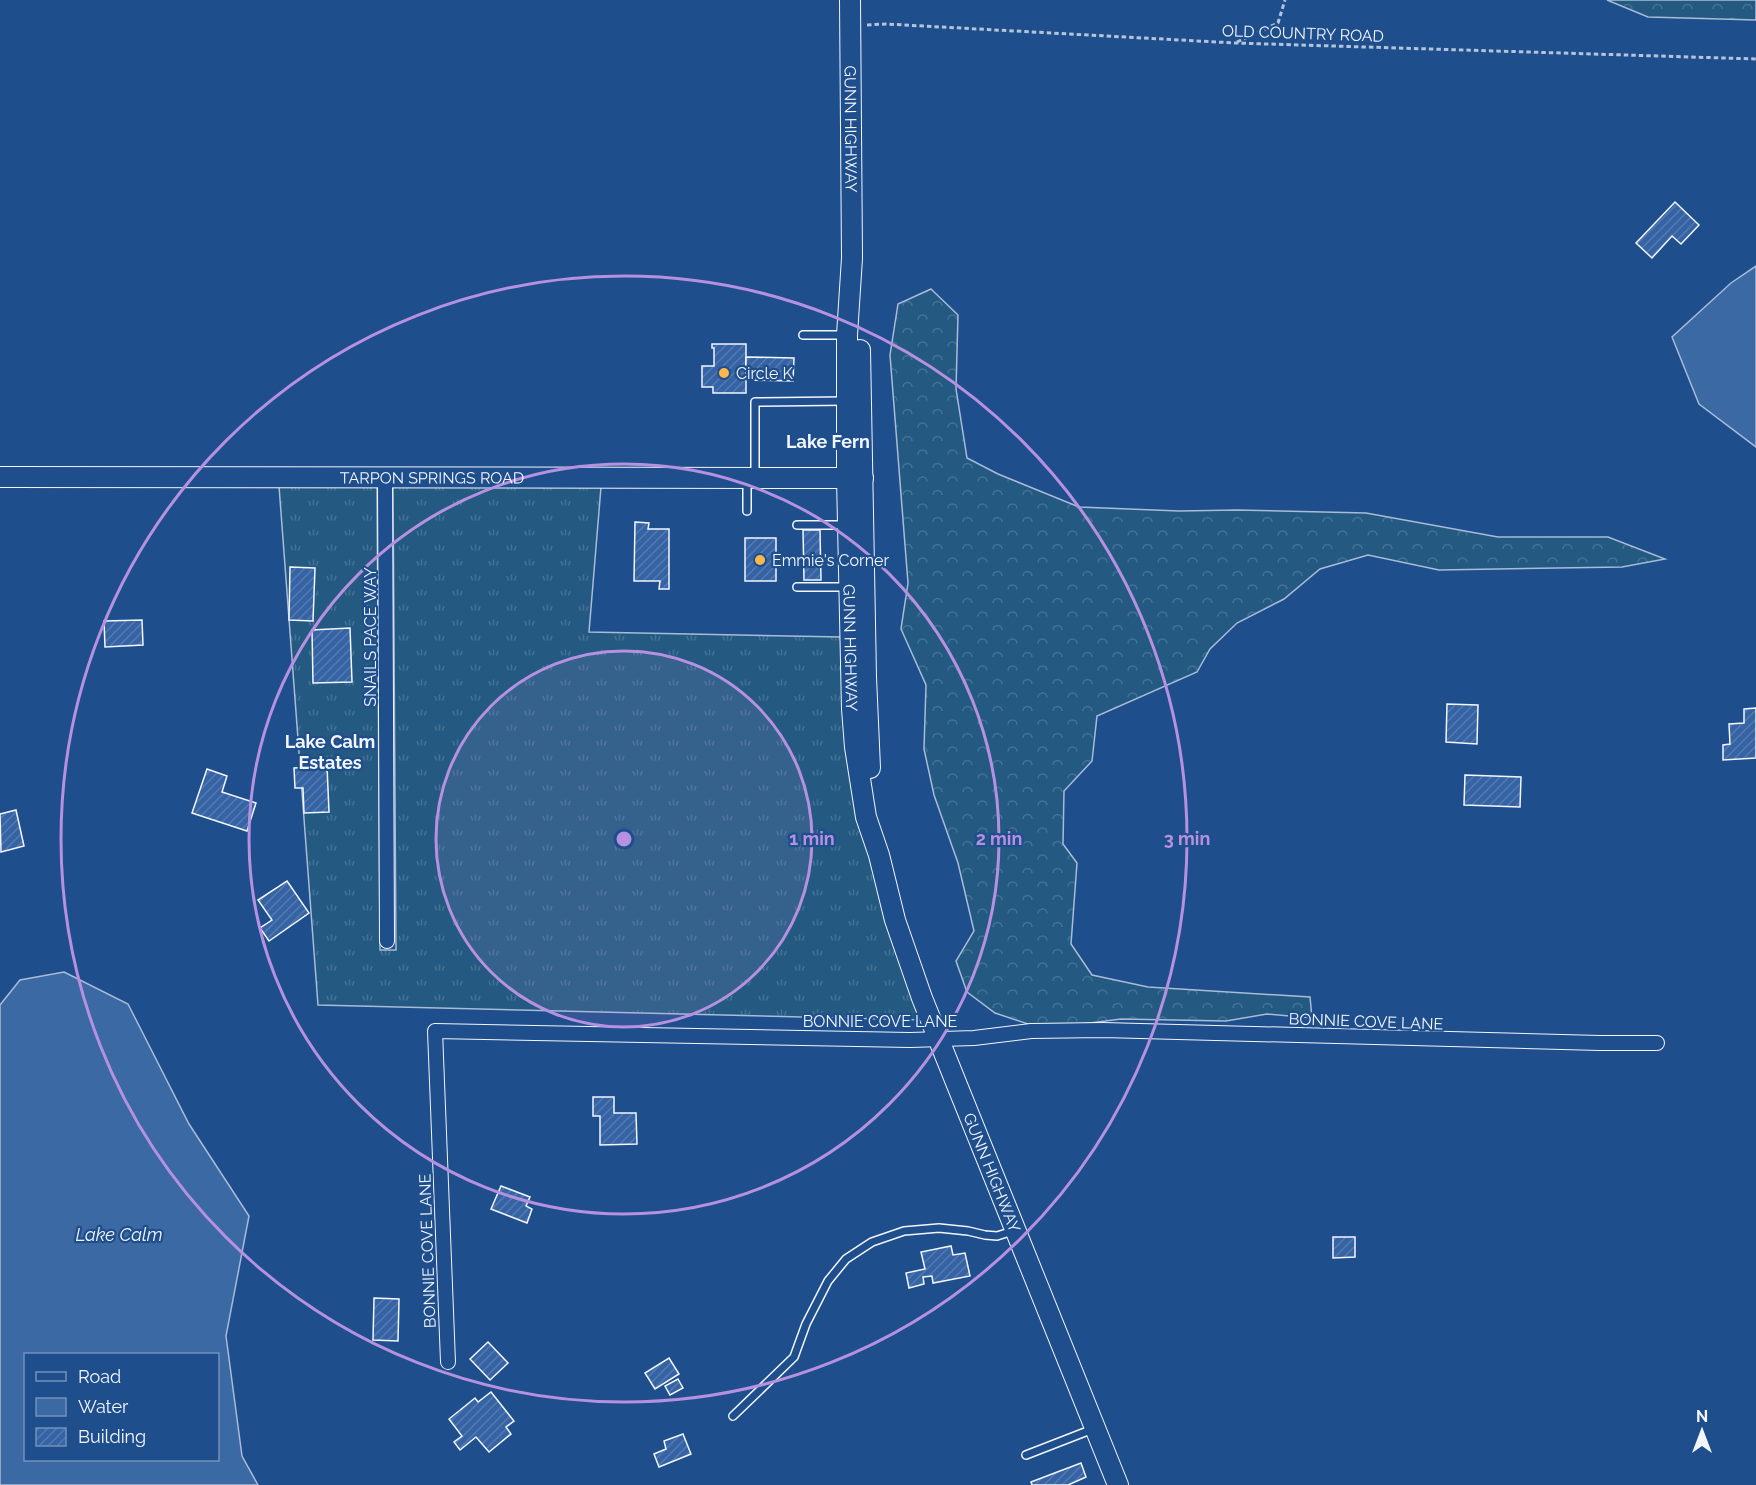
<svg xmlns="http://www.w3.org/2000/svg" width="1756" height="1485" font-family="Raleway,sans-serif">
<style>
.grass{fill:url(#grass-tufts);stroke:#a8bbd7;stroke-width:1.5}
.forest{fill:url(#forest-crowns);stroke:#a8bbd7;stroke-width:1.5}
.water{fill:#3b69a3;stroke:#a8bbd7;stroke-width:1.5;fill-rule:evenodd}
.building{fill:url(#building-hatch);stroke:#f2f6ff;stroke-width:1.5}
.lines{fill:none;stroke-linecap:round;stroke-linejoin:round}
.lane-casing{stroke:#f2f6ff;stroke-width:10}
.street-casing{stroke:#f2f6ff;stroke-width:16}
.secondary-casing{stroke:#f2f6ff;stroke-width:22}
.path{stroke:#b3c4dc;stroke-width:3;stroke-dasharray:4.5 3;stroke-linecap:butt}
.lane{stroke:#1f4e8c;stroke-width:7}
.street{stroke:#1f4e8c;stroke-width:14}
.secondary{stroke:#1f4e8c;stroke-width:20}
.ring{fill:none;stroke:#b691df;stroke-width:3}
.poi-dot{fill:#ffb74d;stroke:#1f4e8c;stroke-width:2}
.labels{text-anchor:middle;stroke-width:4.5;stroke-linejoin:round;paint-order:stroke}
.street-label{font-size:16px;fill:#f2f6ff;stroke:#1f4e8c}
.poi-label{font-size:16px;fill:#f2f6ff;stroke:#1f4e8c;text-anchor:start}
.neighbourhood-label{font-size:18px;font-weight:bold;fill:#f2f6ff;stroke:#1f4e8c}
.water-label{font-size:18px;font-style:italic;fill:#f2f6ff;stroke:#1f4e8c}
.centre{fill:#b691df;stroke:#1f4e8c;stroke-width:3}
.ring-label{font-size:18px;text-anchor:middle;font-weight:bold;fill:#b691df;stroke:#1f4e8c;stroke-width:4.5;stroke-linejoin:round;paint-order:stroke}
</style>
<defs>
<pattern id="grass-tufts" width="24" height="20" patternUnits="userSpaceOnUse" patternTransform="scale(1.5)"><rect width="24" height="20" fill="#245a82"/><path d="M3 7l-1-3M5 7V3M7 7l1-3M15 17l-1-3M17 17v-4M19 17l1-3" fill="none" stroke="#447295"/></pattern>
<pattern id="forest-crowns" width="20" height="18" patternUnits="userSpaceOnUse" patternTransform="scale(1.5)"><rect width="20" height="18" fill="#245a82"/><path d="M2 6a3 3 0 1 1 6 0M12 15a3 3 0 1 1 6 0" fill="none" stroke="#447295"/></pattern>
<pattern id="building-hatch" width="6" height="6" patternUnits="userSpaceOnUse" patternTransform="scale(1.5)"><rect width="6" height="6" fill="#3563a3"/><path d="M-1 1l2-2M0 6l6-6M5 7l2-2" fill="none" stroke="#537ab1"/></pattern>
</defs>
<rect width="100%" height="100%" fill="#1f4e8c"/>
<polygon class="grass" points="279,486 377,487 380,950 396,950 393,487 601,487 589,632 842,637 843,676 922,1020 318,1005"/>
<g class="forest">
<polygon points="1607,0 1756,0 1756,20 1648,17"/>
<polygon points="931,289 958,315 956,389 967,458 998,474 1079,507 1179,511 1237,510 1366,513 1498,537 1608,537 1665,559 1622,567 1439,570 1368,555 1320,569 1284,599 1237,623 1210,649 1197,672 1097,716 1092,761 1064,791 1063,844 1077,863 1071,944 1092,975 1148,987 1310,997 1312,1018 1267,1014 1226,1021 1121,1019 1082,1024 1049,1031 995,1013 967,992 956,961 974,931 958,863 934,795 924,749 926,685 901,629 908,583 890,355 898,304"/>
</g>
<g class="water">
<polygon points="1756,266 1756,447 1699,404 1672,337 1731,283"/>
<path d="M64,972L128,1004L189,1124L249,1216L226,1336L242,1456L258,1485H0V1005L20,980ZM218,1354V1460H26V1354Z"/>
</g>
<g class="building">
<polygon points="1675,202 1699,225 1681,244 1672,236 1652,258 1636,243"/>
<polygon points="712,344 746,344 746,393 713,393 713,387 702,387 702,366 714,366 714,348 712,348"/>
<polygon points="746,357 794,358 793,381 746,380"/>
<polygon points="635,522 649,523 648,529 669,529 669,589 659,589 660,581 634,581"/>
<polygon points="803,530 820,530 821,580 804,580"/>
<rect x="745" y="538" width="31" height="43"/>
<polygon points="290,567 315,568 313,621 289,620"/>
<polygon points="142,620 143,645 105,647 104,621"/>
<polygon points="350,628 352,682 313,683 312,630"/>
<polygon points="1447,704 1478,705 1477,744 1446,742"/>
<polygon points="1756,708 1756,758 1723,760 1723,745 1730,744 1729,724 1744,723 1744,709"/>
<polygon points="327,766 329,812 304,813 303,788 295,788 294,768"/>
<polygon points="207,769 227,776 222,792 256,803 247,831 192,813"/>
<polygon points="1465,775 1521,777 1520,807 1464,805"/>
<polygon points="16,810 24,846 1,852 0,814"/>
<polygon points="287,881 309,913 269,941 260,928 272,920 258,900"/>
<polygon points="593,1097 614,1097 614,1113 636,1113 637,1144 600,1145 600,1116 593,1116"/>
<polygon points="501,1186 530,1197 526,1206 532,1209 527,1223 491,1209"/>
<polygon points="1333,1237 1355,1237 1355,1257 1333,1258"/>
<polygon points="951,1246 953,1255 965,1253 970,1276 933,1283 932,1276 923,1277 924,1284 909,1288 906,1273 925,1269 921,1252"/>
<polygon points="374,1298 399,1299 398,1341 373,1340"/>
<polygon points="488,1342 508,1363 490,1380 470,1359"/>
<polygon points="669,1358 679,1374 655,1389 645,1373"/>
<polygon points="678,1379 683,1388 670,1395 665,1386"/>
<polygon points="491,1392 514,1421 506,1427 511,1434 489,1452 476,1437 460,1450 454,1442 462,1436 449,1419 475,1398 478,1402"/>
<polygon points="683,1434 691,1454 659,1467 654,1454 666,1449 664,1441"/>
<polygon points="1081,1463 1086,1477 1068,1485 1032,1485 1031,1482"/>
</g>
<g class="lines">
<defs>
<g id="lane">
<polyline points="803,335 845,335"/>
<polyline points="755,475 755,402 845,401"/>
<polyline points="747,480 747,511"/>
<polyline points="797,525 845,525"/>
<polyline points="797,587 848,587"/>
<polyline points="733,1416 794,1357 806,1324 828,1281 846,1259 872,1242 904,1231 939,1228 968,1231 985,1235 997,1236 1013,1231"/>
<polyline points="1026,1455 1093,1429"/>
</g>
<g id="street">
<polyline points="385,477 387,941"/>
<polyline points="448,1362 435,1031 910,1040 974,1038 1031,1031 1103,1030 1600,1043 1657,1043"/>
</g>
<g id="secondary">
<path id="s1" d="M850,0L852,258L847,335V478L852,709L855,747L866,817L879,855L895,920L922,998L1118,1485"/>
<polyline points="860,350 866,677 870,768"/>
<path id="s2" d="M0,477L863,478"/>
</g>
</defs>
<use href="#lane" class="lane-casing"/>
<use href="#street" class="street-casing"/>
<use href="#secondary" class="secondary-casing"/>
<g class="path">
<polyline points="867,25 886,24 1235,43 1756,59"/>
<polyline points="1237,42 1278,23 1285,0"/>
</g>
<use href="#lane" class="lane"/>
<use href="#street" class="street"/>
<use href="#secondary" class="secondary"/>
</g>
<circle cx="624" cy="839" r="188" fill="#b691df" fill-opacity=".12"/>
<g class="ring">
<circle cx="624" cy="839" r="188"/>
<circle cx="624" cy="839" r="375"/>
<circle cx="624" cy="839" r="563"/>
</g>
<g class="poi-dot">
<circle cx="724" cy="373" r="6"/>
<circle cx="760" cy="560" r="6"/>
</g>
<g class="labels">
<g class="street-label">
<text transform="translate(1303 33) rotate(2)" y="6">OLD COUNTRY ROAD</text>
<text dy="6" stroke="none"><textPath href="#s1" startOffset="129">GUNN HIGHWAY</textPath></text>
<text dy="6" stroke="none"><textPath href="#s2" startOffset="432">TARPON SPRINGS ROAD</textPath></text>
<text transform="translate(370 637) rotate(-90)" y="6">SNAILS PACE WAY</text>
<text dy="6" stroke="none"><textPath href="#s1" startOffset="648">GUNN HIGHWAY</textPath></text>
<text x="880" y="1027">BONNIE COVE LANE</text>
<text transform="translate(1366 1021) rotate(2)" y="6">BONNIE COVE LANE</text>
<text dy="6" stroke="none"><textPath href="#s1" startOffset="1196">GUNN HIGHWAY</textPath></text>
<text transform="translate(427 1251) rotate(-92)" y="6">BONNIE COVE LANE</text>
</g>
<g class="poi-label">
<text x="736" y="379">Circle K</text>
<text x="772" y="566">Emmie's Corner</text>
</g>
<g class="neighbourhood-label">
<text x="828" y="448">Lake Fern</text>
<text x="330" y="748">Lake Calm<tspan x="330" dy="21">Estates</tspan></text>
</g>
<g class="water-label">
<text x="119" y="1241">Lake Calm</text>
</g>
</g>
<circle cx="624" cy="839" r="9" class="centre"/>
<g class="ring-label">
<text x="812" y="845">1 min</text>
<text x="999" y="845">2 min</text>
<text x="1187" y="845">3 min</text>
</g>
<rect x="24" y="1353" width="195" height="108" fill="#1f4e8c" stroke="#7391ba" stroke-width="1.5"/>
<rect x="36" y="1372" width="30" height="9" fill="#1f4e8c" stroke="#7391ba" stroke-width="1.5"/>
<text x="78" y="1383" font-size="18" fill="#f2f6ff">Road</text>
<rect x="36" y="1398" width="30" height="18" fill="#3b69a3" stroke="#7391ba" stroke-width="1.5"/>
<text x="78" y="1413" font-size="18" fill="#f2f6ff">Water</text>
<rect x="36" y="1428" width="30" height="18" fill="url(#building-hatch)" stroke="#7391ba" stroke-width="1.5"/>
<text x="78" y="1443" font-size="18" fill="#f2f6ff">Building</text>
<g transform="translate(1702 1431)" stroke="#1f4e8c" stroke-width="4.5" paint-order="stroke">
<path d="M0-4.5L10 22L0 15L-10 22Z" fill="#f2f6ff"/>
<text y="-9" font-size="16" font-weight="bold" text-anchor="middle" fill="#f2f6ff">N</text>
</g>
</svg>
